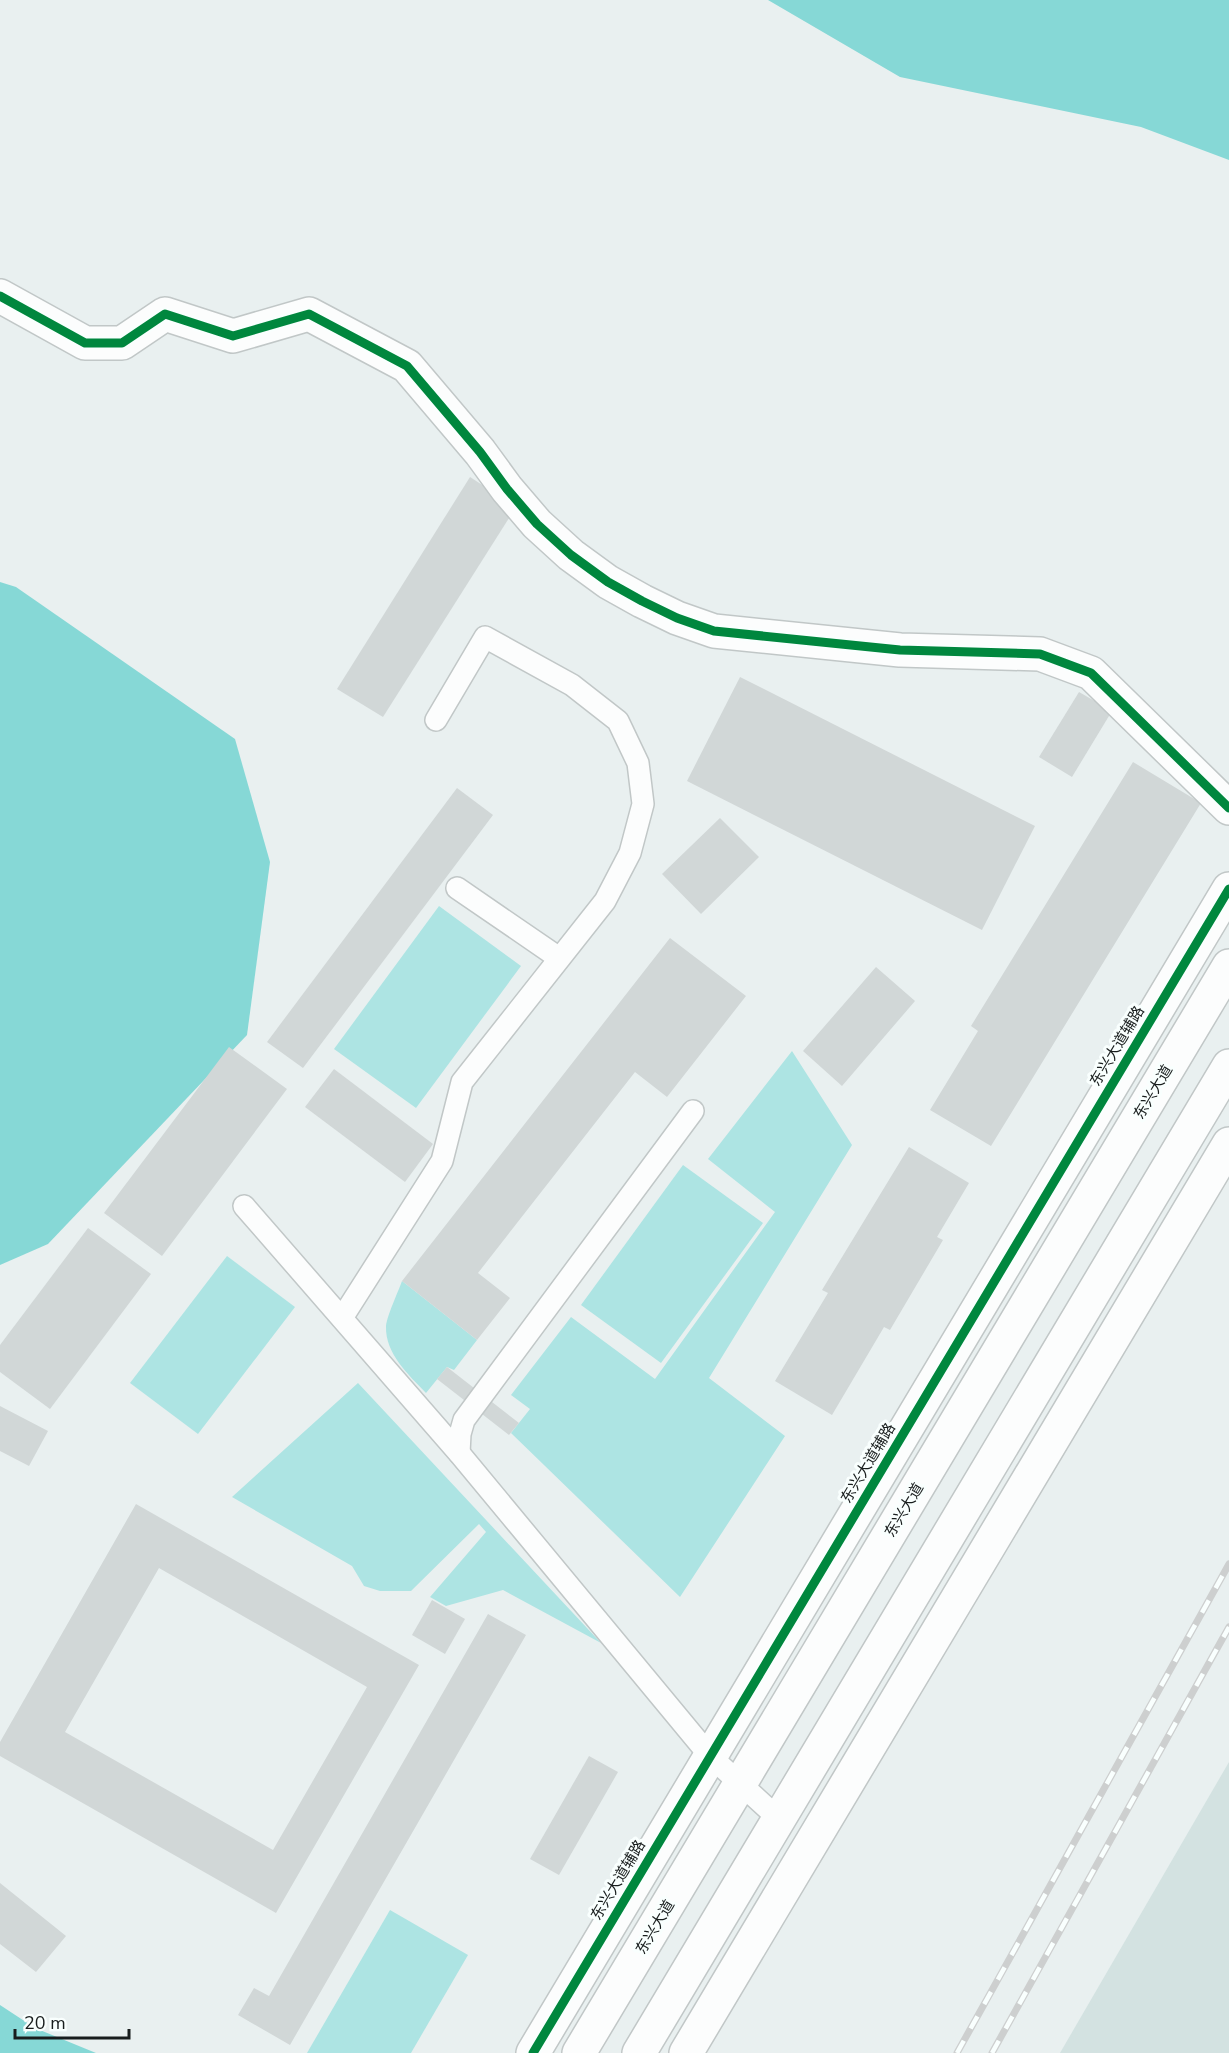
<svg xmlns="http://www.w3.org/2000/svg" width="1229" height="2053" font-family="'Nunito Sans','Noto Sans SC',sans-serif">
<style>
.built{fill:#d3e2e1}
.green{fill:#ade4e3}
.forest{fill:#86d8d6}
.building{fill:#d1d7d7;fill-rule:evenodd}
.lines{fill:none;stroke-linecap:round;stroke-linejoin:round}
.lane-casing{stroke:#c1c7c7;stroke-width:24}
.street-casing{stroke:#c1c7c7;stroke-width:36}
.secondary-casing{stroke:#c1c7c7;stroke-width:36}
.lane{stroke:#fcfdfd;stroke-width:21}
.street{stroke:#fcfdfd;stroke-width:33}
.secondary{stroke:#fcfdfd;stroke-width:33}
.rail-casing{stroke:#cdcfcf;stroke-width:7}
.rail{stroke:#f9fffe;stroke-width:4.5;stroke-dasharray:14;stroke-linecap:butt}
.cycleway-casing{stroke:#f9fffe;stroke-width:13}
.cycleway{stroke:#00873e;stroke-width:9}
.labels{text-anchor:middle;stroke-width:6;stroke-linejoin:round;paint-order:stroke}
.street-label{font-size:15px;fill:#181d1d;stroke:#f9fffe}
</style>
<rect width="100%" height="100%" fill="#e9f0f0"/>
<polygon class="built" points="1229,1762 1229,2053 1060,2053"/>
<g class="green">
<polygon points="439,906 521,966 416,1108 334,1049"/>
<polygon points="792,1051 852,1145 709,1378 785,1436 680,1597 511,1433 530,1409 511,1395 571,1317 655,1379 775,1212 708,1159"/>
<polygon points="683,1165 763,1223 661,1363 581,1305"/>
<polygon points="227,1256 295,1307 198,1434 130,1383"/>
<path d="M402,1281L477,1340L454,1370L447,1367L426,1393C409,1375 385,1354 386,1326C387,1316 398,1292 402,1281Z"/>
<polygon points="358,1383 601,1643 503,1590 446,1606 430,1597 486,1532 479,1524 411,1591 380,1591 364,1586 352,1566 232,1497"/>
<polygon points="390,1910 468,1955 411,2053 307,2053"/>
</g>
<g class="forest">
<polygon points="768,0 1229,0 1229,160 1141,127 900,77"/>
<polygon points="0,582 16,587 235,739 270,862 247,1035 48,1244 0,1265"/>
<polygon points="0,2005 35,2028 96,2053 0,2053"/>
</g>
<g class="building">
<polygon points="470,477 516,507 383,717 337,689"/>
<polygon points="740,677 1035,826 982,930 687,781"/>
<polygon points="1079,692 1112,711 1072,777 1039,757"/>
<polygon points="1133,762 1201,803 991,1146 930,1110 978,1031 971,1026"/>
<polygon points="457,788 493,815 303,1068 267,1042"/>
<polygon points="720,818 759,857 701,914 662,874"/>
<polygon points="670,938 746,996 667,1097 635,1072 478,1273 510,1298 477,1340 402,1281"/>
<polygon points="876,967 915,1001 842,1086 803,1051"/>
<polygon points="229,1047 287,1089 162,1256 104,1213"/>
<polygon points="334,1069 433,1144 405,1182 305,1107"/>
<polygon points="909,1147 969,1183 937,1237 943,1240 890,1330 884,1327 832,1415 775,1381 828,1293 822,1290"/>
<polygon points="88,1228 151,1274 50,1409 0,1372 0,1345"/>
<polygon points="447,1367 519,1423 509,1435 437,1379"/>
<polygon points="0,1406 48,1431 29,1466 0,1451"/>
<path d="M136,1504L419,1665L276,1913L0,1756V1742ZM159,1568L367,1687L273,1850L65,1732Z"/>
<polygon points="432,1600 465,1619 445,1654 412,1635"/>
<polygon points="488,1614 526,1635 290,2045 238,2015 254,1988 269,1996"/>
<polygon points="589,1756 618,1772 559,1875 530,1859"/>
<polygon points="0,1883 66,1936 36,1972 0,1944"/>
</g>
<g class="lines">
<defs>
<g id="lane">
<polyline points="457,888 559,958"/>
<polyline points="244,1206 459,1453 710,1756 779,1819"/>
<polyline points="342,1318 442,1161 462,1082 605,901 630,853 643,804 638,763 618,721 572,685 485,637 436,720"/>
<polyline points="459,1453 460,1434 464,1420 693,1111"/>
</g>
<g id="street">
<polyline points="0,296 85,343 122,343 165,314 233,336 309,314 407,366 480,452 507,489 537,524 571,555 608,582 642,601 677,618 714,631 900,650 1040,654 1091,673 1229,808"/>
<polyline points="533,2053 1229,889"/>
<polyline points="686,2053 1229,1144"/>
</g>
<g id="secondary">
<polyline points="579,2053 1229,966"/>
<polyline points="639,2053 1229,1066"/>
</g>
</defs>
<use href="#lane" class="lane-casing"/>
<use href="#street" class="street-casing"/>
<use href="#secondary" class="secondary-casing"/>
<use href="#lane" class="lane"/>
<use href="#street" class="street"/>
<use href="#secondary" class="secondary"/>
<defs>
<g id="rail">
<polyline points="957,2053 1229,1564"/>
<polyline points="992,2053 1229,1627"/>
</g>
</defs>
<use href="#rail" class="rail-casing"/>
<use href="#rail" class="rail"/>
<defs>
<g id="cycleway">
<polyline points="0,296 85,343 122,343 165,314 233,336 309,314 407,366 480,452 507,489 537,524 571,555 608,582 642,601 677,618 714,631 900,650 1040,654 1091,673 1229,808"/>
<polyline points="533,2053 1229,889"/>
</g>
</defs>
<use href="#cycleway" class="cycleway-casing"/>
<use href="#cycleway" class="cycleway"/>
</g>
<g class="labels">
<g class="street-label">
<text transform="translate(1117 1046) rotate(-59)" y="5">东兴大道辅路</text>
<text transform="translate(1153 1092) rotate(-59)" y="5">东兴大道</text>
<text transform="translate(868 1463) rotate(-59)" y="5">东兴大道辅路</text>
<text transform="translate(904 1510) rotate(-59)" y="5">东兴大道</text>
<text transform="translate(618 1880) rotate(-59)" y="5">东兴大道辅路</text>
<text transform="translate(655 1927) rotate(-59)" y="5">东兴大道</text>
</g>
</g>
<path d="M15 2029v9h114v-9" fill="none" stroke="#181d1d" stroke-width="3"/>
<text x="24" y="2029" font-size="18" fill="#181d1d" stroke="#f9fffe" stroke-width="4.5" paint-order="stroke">20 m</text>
</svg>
